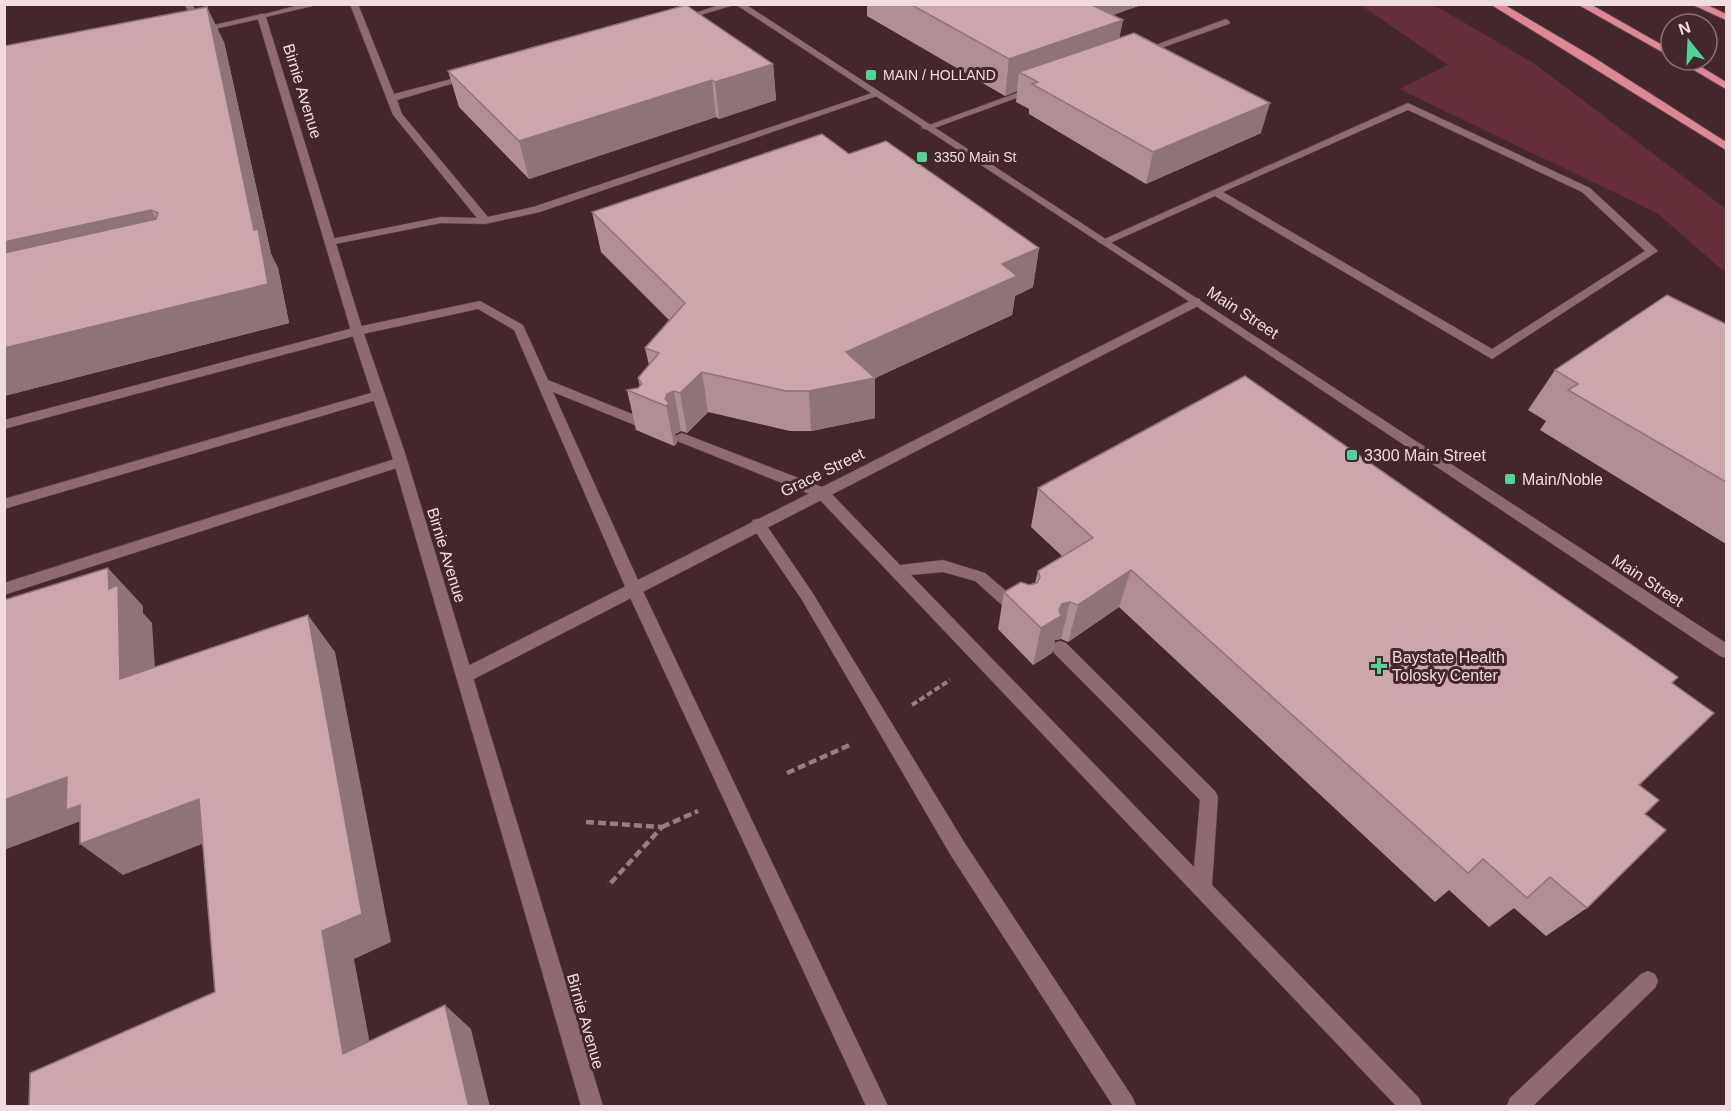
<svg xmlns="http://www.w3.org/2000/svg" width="1731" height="1111" font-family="Arial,sans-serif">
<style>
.green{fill:#642f39}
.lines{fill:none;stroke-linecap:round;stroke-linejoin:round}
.service-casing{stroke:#5d4449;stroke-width:1}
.minor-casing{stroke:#5d4449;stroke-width:1}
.tertiary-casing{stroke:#5d4449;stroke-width:1}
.secondary-casing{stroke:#5d4449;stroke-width:1}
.motorway-casing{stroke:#5d4449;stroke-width:2}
.path-far1{stroke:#967d81;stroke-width:4;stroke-dasharray:6 3;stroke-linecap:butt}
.path{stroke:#967d81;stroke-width:4.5;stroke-dasharray:8 4;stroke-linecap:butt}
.service{fill:#8d6b70;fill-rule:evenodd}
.minor{fill:#8d6b70;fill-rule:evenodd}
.tertiary{fill:#8d6b70;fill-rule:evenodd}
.secondary{fill:#8d6b70;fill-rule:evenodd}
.motorway{fill:#de8895;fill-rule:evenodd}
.wall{fill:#af8f93}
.shaded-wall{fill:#8e7478}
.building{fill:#cba6ab;stroke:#8e7478;stroke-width:1.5}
.poi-dot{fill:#51d397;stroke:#44272c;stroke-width:2}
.labels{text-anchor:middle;stroke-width:6;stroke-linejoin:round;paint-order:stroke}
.far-poi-label{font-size:14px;fill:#f0dcde;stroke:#44272c;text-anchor:start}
.street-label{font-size:16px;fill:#f0dcde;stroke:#44272c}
.poi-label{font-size:16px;fill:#f0dcde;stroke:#44272c;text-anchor:start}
</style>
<rect width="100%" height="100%" fill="#44272c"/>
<polygon class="green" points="1361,5 1434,5 1535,64 1726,209 1726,273 1657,213 1399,89 1448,65"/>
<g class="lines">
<defs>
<g id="service">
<polygon points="185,4 193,4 201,31 194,29"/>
<polygon points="350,4 358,4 394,94 470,74 475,77 397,100 402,114 488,217 533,207 872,93 880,95 540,212 485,224 441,223 330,245 326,244 326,240 441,217 477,218 393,115"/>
<polygon points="722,4 737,4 681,21 677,19"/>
<polygon points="1226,19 1230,22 1229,24 1144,54 1137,52"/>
<polygon points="1033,87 1041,89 929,130 921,128"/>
<path d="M1408,103L1590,188L1658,251L1492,359L1215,196L1108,244L1104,245L1098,242ZM1408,110L1582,192L1645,251L1492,349L1223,192Z"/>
<polygon points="480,301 523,325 548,380 647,420 649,423 647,426 637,426 553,392 642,589 888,1106 866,1106 626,589 514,330 478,309 358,335 4,429 4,420 357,327"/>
<polygon points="378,391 383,392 384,395 383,398 4,509 4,499"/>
<polygon points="682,433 827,489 900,565 943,560 985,573 1024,606 1026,610 1024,614 1018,616 1012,614 975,581 943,572 911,575 1194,867 1200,800 1054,653 1052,648 1054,643 1060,641 1066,643 1215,791 1218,797 1212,885 1419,1098 1422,1106 1396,1106 817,497 677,441 675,438 677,435"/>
<polygon points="401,457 408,462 406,465 4,595 4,583"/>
<polygon points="758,519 763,520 812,592 964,842 1133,1098 1136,1106 1113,1106 950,854 802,600 753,528 751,524 753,520"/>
<polygon points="1648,971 1655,974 1658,981 1655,988 1533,1106 1507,1106 1510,1098 1641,974"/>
</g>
<polygon id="minor" points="1196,298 1200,299 1200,305 470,681 464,683 458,681 456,676 458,671"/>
<polygon id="tertiary" points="261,14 264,14 264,18 197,33 193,30"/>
<g id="secondary">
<polygon points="303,4 321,4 266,17 363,331 405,453 603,1106 581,1106 391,453 351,331 257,16"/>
<polygon points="735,4 745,4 1726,643 1726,658 1720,656 1166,286"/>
</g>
<g id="motorway">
<polygon points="1490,4 1503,4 1593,57 1726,142 1726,150"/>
<polygon points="1577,4 1590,4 1671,50 1671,57"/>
<polygon points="1691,4 1705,4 1726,14 1726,20"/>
<polygon points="1677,60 1690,60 1726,82 1726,89"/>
</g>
</defs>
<use href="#service" class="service-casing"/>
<use href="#minor" class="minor-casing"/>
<use href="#tertiary" class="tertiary-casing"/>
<use href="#secondary" class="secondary-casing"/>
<use href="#motorway" class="motorway-casing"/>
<polyline class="path-far1" points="912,705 950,680"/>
<g class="path">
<polyline points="787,773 852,744"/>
<polyline points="586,822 662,827 608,886"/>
<polyline points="662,827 698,811"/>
</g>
<use href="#service" class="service"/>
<use href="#minor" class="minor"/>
<use href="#tertiary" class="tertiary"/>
<use href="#secondary" class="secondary"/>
<use href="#motorway" class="motorway"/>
</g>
<g class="wall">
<polygon points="867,4 1144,4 1113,15 1120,38 1261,133 1146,184 1029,114 1029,109 1016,102 1017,91 1005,96 867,16"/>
<polygon points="224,42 271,254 278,268 289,323 4,396"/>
<polygon points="773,64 776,100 719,119 716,117 529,179 459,107 448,71"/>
<polygon points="849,154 1039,248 1033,287 1015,296 1012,315 875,378 875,418 811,431 790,431 708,412 687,433 681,431 675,434 677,443 674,446 636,430 627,390 638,388 640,387 638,378 649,365 645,348 669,320 601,252 592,212"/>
<polygon points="1726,324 1726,544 1540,430 1546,421 1528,410 1555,370"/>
<polygon points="1038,488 1672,683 1639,785 1645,814 1587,908 1546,936 1514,908 1489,927 1449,890 1435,902 1119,607 1068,642 1061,639 1055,640 1052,653 1033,665 998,629 1004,592 1035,583 1038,571 1062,556 1031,527"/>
</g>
<g class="shaded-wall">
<polygon points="1071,4 1144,4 1068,31"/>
<polygon points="207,7 224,42 271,254 278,268 289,323 4,396 4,348 254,230"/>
<polygon points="1123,20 1116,56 1038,82 1019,72 1017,91 1005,96 1009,59"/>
<polygon points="773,64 776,100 719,119 715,82"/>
<polygon points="712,80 716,117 529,179 519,141"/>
<polygon points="1270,103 1261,133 1146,184 1153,152"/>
<polygon points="151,210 174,249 4,288 4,242"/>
<polygon points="1039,248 1033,287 1015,296 1012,315 875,378 875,418 811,431 809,391 846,352 1002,264"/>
<polygon points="702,372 708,412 687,433 680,393"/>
<polygon points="674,391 681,431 675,434 677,443 674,446 665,399 667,394"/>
<polygon points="108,568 143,606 143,613 152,623 158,715 120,679 109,589"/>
<polygon points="1131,570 1119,607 1068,642 1078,605"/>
<polygon points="1070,602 1061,639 1055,640 1052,653 1033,665 1041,628 1059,610 1062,604"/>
<polygon points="308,615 335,652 391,942 354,959 376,1076 343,1054 322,931"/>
<polygon points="67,777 199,799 235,831 123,875 80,844 81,821 4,850 4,800"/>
<polygon points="445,1005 471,1029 490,1107 469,1107"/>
</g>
<g class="building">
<polygon points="910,4 1090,4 1123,20 1009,59"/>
<polygon points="686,5 773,64 715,82 712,80 519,141 448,71"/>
<polygon points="207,7 254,230 258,229 268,284 4,348 4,253 156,219 158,213 151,210 4,242 4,46"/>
<polygon points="1134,33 1270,103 1153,152 1032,84 1038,82 1019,72"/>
<polygon points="822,134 849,154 886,141 1039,248 1002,264 1017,276 846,352 875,378 809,391 786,391 702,372 680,393 674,391 667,394 665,399 669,403 666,406 627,390 638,388 642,384 638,378 659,353 645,348 685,303 592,212"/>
<polygon points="1667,295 1726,324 1726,482 1568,390 1578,384 1555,370"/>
<polygon points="1245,376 1678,677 1672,683 1714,713 1639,785 1659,800 1645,814 1666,830 1587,908 1550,877 1527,898 1483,859 1468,873 1131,570 1078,605 1070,602 1062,604 1059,610 1061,616 1041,628 1004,592 1021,582 1029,585 1037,583 1040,577 1038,571 1093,538 1038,488"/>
<polygon points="108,568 109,589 118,585 120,679 308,615 362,914 322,931 343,1054 445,1005 469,1107 29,1107 30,1073 215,992 199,799 80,844 80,805 66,810 67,777 4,800 4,600"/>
</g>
<g class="poi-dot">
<rect x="865" y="69" width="12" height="12" rx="3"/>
<rect x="916" y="151" width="12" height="12" rx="3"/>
<rect x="1346" y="449" width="12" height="12" rx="3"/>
<rect x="1504" y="473" width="12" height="12" rx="3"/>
<path d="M1376 657h6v6h6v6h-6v6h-6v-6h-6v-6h6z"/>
</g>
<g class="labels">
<g class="far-poi-label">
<text x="883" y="80">MAIN / HOLLAND</text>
<text x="934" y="162">3350 Main St</text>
</g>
<g class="street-label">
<text transform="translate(303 91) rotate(73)" y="6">Birnie Avenue</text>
<text transform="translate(1243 312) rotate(33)" y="6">Main Street</text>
<text transform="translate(822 472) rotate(-26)" y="6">Grace Street</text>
<text transform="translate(447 555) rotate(73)" y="6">Birnie Avenue</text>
<text transform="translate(1648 580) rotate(33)" y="6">Main Street</text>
<text transform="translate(586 1021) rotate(74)" y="6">Birnie Avenue</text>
</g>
<g class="poi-label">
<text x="1364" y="461">3300 Main Street</text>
<text x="1522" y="485">Main/Noble</text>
<text x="1392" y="663">Baystate Health<tspan x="1392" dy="18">Tolosky Center</tspan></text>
</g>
</g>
<rect width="1731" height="1111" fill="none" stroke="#f0dcde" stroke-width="12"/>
<g transform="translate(1689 42) rotate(342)"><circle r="28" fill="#44272c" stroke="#896f73" stroke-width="1.5"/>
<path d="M0-4.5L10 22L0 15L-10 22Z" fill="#51d397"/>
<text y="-9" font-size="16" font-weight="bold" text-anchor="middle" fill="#f0dcde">N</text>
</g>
</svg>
